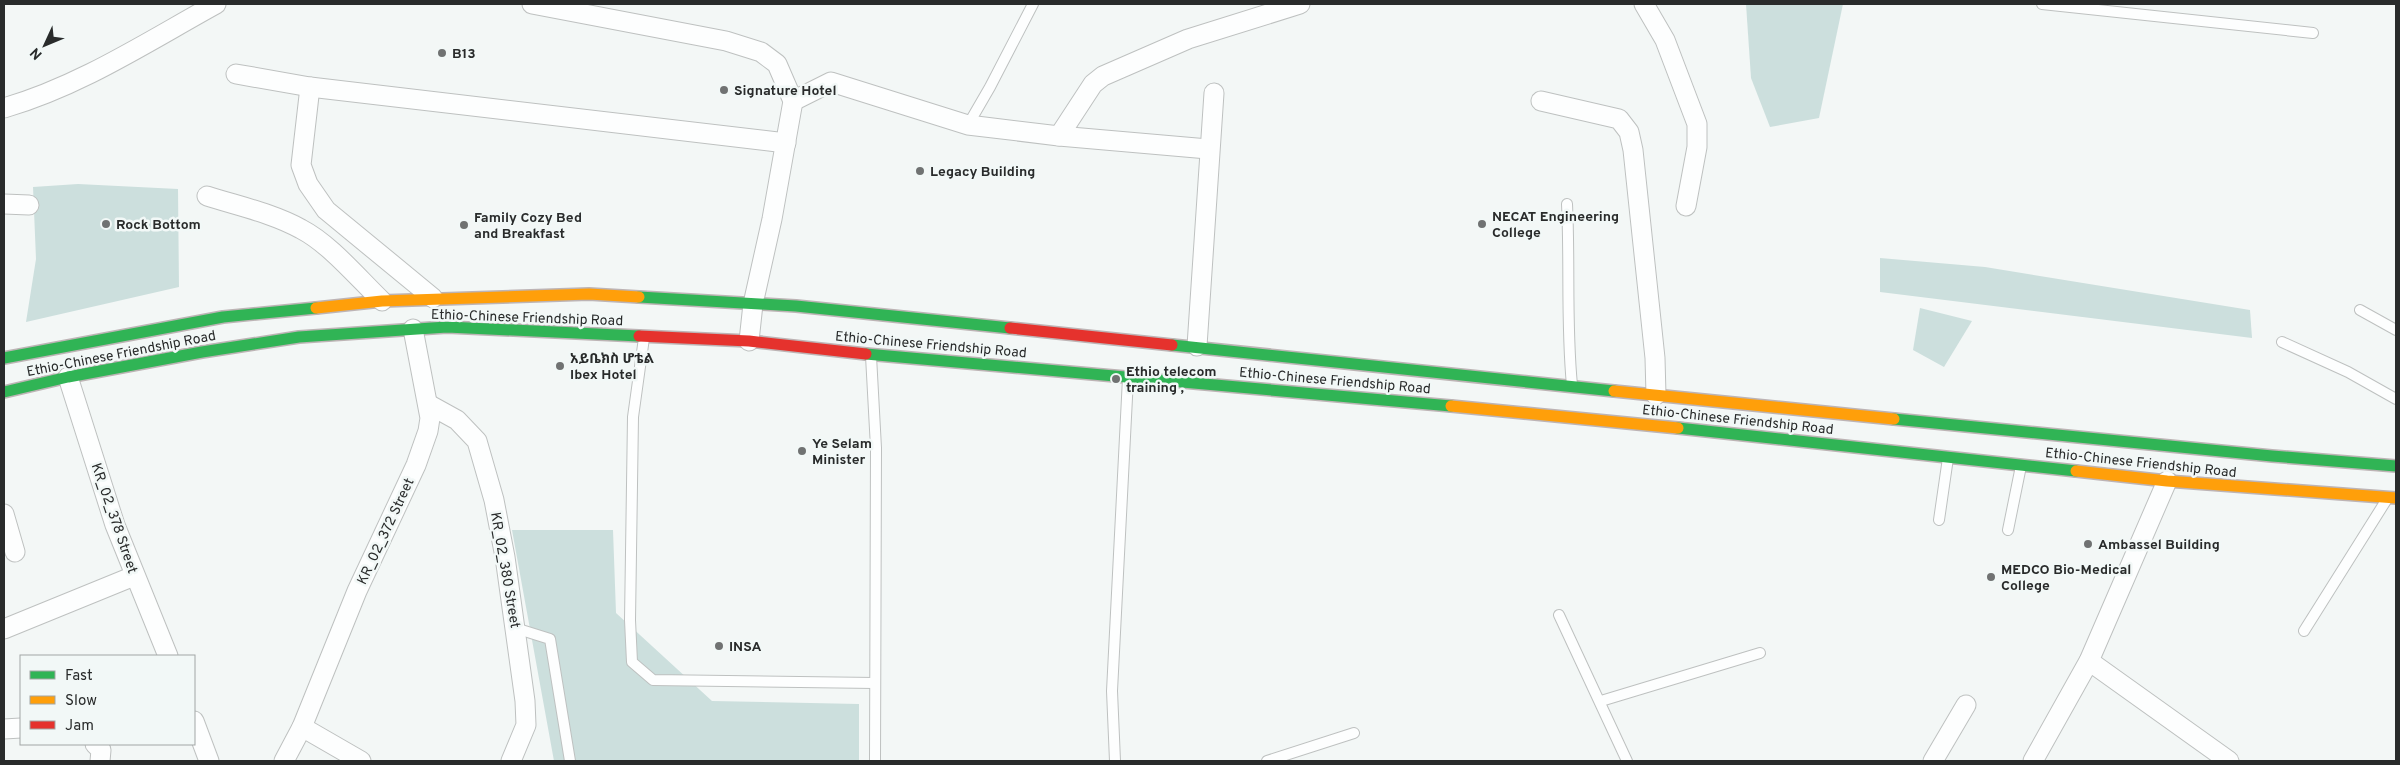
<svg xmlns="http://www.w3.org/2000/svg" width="2400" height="765" font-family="Overpass,'Noto Sans Ethiopic',sans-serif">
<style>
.green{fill:#ccdfdd}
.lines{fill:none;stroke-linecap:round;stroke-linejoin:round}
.lane-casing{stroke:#bec1c0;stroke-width:12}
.street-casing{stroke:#bec1c0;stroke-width:21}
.fast-casing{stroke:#bdb4b5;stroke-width:14}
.slow-casing{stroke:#bdb4b5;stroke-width:14}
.jam-casing{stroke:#bdb4b5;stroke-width:14}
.lane{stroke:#fdfefe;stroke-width:10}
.street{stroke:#fdfefe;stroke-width:19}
.fast{stroke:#30b455;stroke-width:11}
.slow{stroke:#ff9f0a;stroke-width:11}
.jam{stroke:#e5322d;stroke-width:11}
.poi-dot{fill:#707272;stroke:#f2f8f7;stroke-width:2}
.labels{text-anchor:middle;stroke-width:5;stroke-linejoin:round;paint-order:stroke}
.poi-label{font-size:14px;font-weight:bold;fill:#292b2b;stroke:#f2f8f7;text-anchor:start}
.street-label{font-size:14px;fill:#292b2b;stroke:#f2f8f7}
</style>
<rect width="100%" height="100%" fill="#f3f7f6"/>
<g class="green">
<polygon points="1746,4 1843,4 1819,118 1770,127 1751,78"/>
<polygon points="78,184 178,189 179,287 26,322 36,259 33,187"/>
<polygon points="1880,258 1985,267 2250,310 2252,338 1880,292"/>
<polygon points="1920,308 1972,321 1944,367 1913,350"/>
<polygon points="512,530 613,530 616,613 712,701 859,704 859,761 554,761"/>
</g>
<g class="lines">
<defs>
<g id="lane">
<polyline points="2042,4 2313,33"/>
<polyline points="968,125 990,87 1033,4"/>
<path d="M1567,204C1570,264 1566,325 1572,385"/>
<polyline points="2360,310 2396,330"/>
<polyline points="644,338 633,417 630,620 632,662 653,680 875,683"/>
<polyline points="2282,342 2348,372 2396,399"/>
<polyline points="871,356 876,448 875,761"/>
<polyline points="1939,520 1948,458"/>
<polyline points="2008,530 2021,466"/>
<polyline points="1559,615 1627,761"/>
<polyline points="515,628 550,639 570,761"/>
<polyline points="2304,631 2387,499"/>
<polyline points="1601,701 1760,653"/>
<polyline points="1115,761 1112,691 1128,378"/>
<polyline points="1267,761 1354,733"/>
</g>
<g id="street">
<polyline points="532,4 726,41 761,52 777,64 793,101 772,219 753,304 749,341"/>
<polyline points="1644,4 1665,40 1697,124 1697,147 1686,206"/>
<polyline points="236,74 310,87 786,143"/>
<polyline points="310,87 301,165 308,184 326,210 433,298"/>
<polyline points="793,101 831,82 968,125 1059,136 1208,149"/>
<polyline points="1541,101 1619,119 1629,132 1633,150 1655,358 1656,395"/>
<path d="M4,108C80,86 147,42 216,4"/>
<polyline points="1059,136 1093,84 1103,76 1188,39 1300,4"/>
<path d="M207,196C238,206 272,213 301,229C330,244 358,278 382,301"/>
<polyline points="4,204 29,205"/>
<polyline points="1197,346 1214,93"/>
<polyline points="68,377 115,525 168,656"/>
<polyline points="428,404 457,420 477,441 494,500 505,557 525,701 526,725 511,761"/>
<polyline points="4,514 15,552"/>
<polyline points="4,629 134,576"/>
<polyline points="2089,661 2229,761"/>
<polyline points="194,721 209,761"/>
<polyline points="302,727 361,761"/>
<polyline points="4,729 21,728"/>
<polyline points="95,744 101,750 100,761"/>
<polyline points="284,761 302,727 357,591 416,465 428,431 430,418 413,329"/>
<polyline points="1933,761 1966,705"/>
<polyline points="2033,761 2089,661 2167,481"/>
</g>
<g id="fast">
<polyline points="639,297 796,306 1010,328"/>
<polyline points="1172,345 1614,391"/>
<polyline points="866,354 1451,406"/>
<polyline points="4,358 223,317 316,308"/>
<polyline points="4,392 68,377 202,352 299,337 447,327 639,336"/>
<polyline points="1894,419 2272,456 2396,466"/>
<polyline points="1678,428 2076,471"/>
</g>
<g id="slow">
<polyline points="316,308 382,301 589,294 639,297"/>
<polyline points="1614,391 1894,419"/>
<polyline points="1451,406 1678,428"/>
<polyline points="2076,471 2167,481 2396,498"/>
</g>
<g id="jam">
<polyline points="1010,328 1172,345"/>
<polyline points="639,336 749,341 866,354"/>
</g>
</defs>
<use href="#lane" class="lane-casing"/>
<use href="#street" class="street-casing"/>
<use href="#fast" class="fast-casing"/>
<use href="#slow" class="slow-casing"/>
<use href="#jam" class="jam-casing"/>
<use href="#lane" class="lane"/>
<use href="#street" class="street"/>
<use href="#fast" class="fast"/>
<use href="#slow" class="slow"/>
<use href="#jam" class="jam"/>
</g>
<g class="poi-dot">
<circle cx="442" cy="53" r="5"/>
<circle cx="724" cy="90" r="5"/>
<circle cx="920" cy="171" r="5"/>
<circle cx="106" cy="224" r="5"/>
<circle cx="1482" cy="224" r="5"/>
<circle cx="464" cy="225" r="5"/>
<circle cx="560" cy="366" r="5"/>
<circle cx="1116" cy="379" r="5"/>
<circle cx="802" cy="451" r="5"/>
<circle cx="2088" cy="544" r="5"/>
<circle cx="1991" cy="577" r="5"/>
<circle cx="719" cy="646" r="5"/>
</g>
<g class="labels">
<g class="poi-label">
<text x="452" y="58">B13</text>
<text x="734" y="95">Signature Hotel</text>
<text x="930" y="176">Legacy Building</text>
<text x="1492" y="221">NECAT Engineering<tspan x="1492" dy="16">College</tspan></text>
<text x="474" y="222">Family Cozy Bed<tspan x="474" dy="16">and Breakfast</tspan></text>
<text x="116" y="229">Rock Bottom</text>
<text x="570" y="363">አይቤክስ ሆቴል<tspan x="570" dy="16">Ibex Hotel</tspan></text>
<text x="1126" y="376">Ethio telecom<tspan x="1126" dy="16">training ,</tspan></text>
<text x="812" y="448">Ye Selam<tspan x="812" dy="16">Minister</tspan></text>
<text x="2098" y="549">Ambassel Building</text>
<text x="2001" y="574">MEDCO Bio-Medical<tspan x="2001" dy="16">College</tspan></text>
<text x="729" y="651">INSA</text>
</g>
<g class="street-label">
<text transform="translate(527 317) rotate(2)" y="5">Ethio-Chinese Friendship Road</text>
<text transform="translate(931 344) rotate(5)" y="5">Ethio-Chinese Friendship Road</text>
<text transform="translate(121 353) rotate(-11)" y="5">Ethio-Chinese Friendship Road</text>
<text transform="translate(1335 380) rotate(5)" y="5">Ethio-Chinese Friendship Road</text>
<text transform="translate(1738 419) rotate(6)" y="5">Ethio-Chinese Friendship Road</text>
<text transform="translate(2141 462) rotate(6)" y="5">Ethio-Chinese Friendship Road</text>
<text transform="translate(115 518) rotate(71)" y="5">KR_02_378 Street</text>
<text transform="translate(385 531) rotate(-65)" y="5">KR_02_372 Street</text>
<text transform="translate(506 570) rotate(80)" y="5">KR_02_380 Street</text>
</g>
</g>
<rect width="2400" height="765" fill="none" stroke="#292b2b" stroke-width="10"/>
<rect x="20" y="655" width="175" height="90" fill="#f2f8f7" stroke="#a2a6a5"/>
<rect x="30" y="671" width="25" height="8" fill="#30b455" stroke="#a2a6a5"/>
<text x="65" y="680" font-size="15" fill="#292b2b">Fast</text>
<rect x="30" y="696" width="25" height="8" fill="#ff9f0a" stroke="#a2a6a5"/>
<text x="65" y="705" font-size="15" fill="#292b2b">Slow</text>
<rect x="30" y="721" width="25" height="8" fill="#e5322d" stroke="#a2a6a5"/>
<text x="65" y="730" font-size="15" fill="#292b2b">Jam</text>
<g transform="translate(45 45) rotate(226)" stroke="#f2f8f7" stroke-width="4" paint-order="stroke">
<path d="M0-4L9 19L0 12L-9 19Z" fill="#292b2b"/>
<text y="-8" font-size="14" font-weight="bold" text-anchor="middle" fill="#292b2b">N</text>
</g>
</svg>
